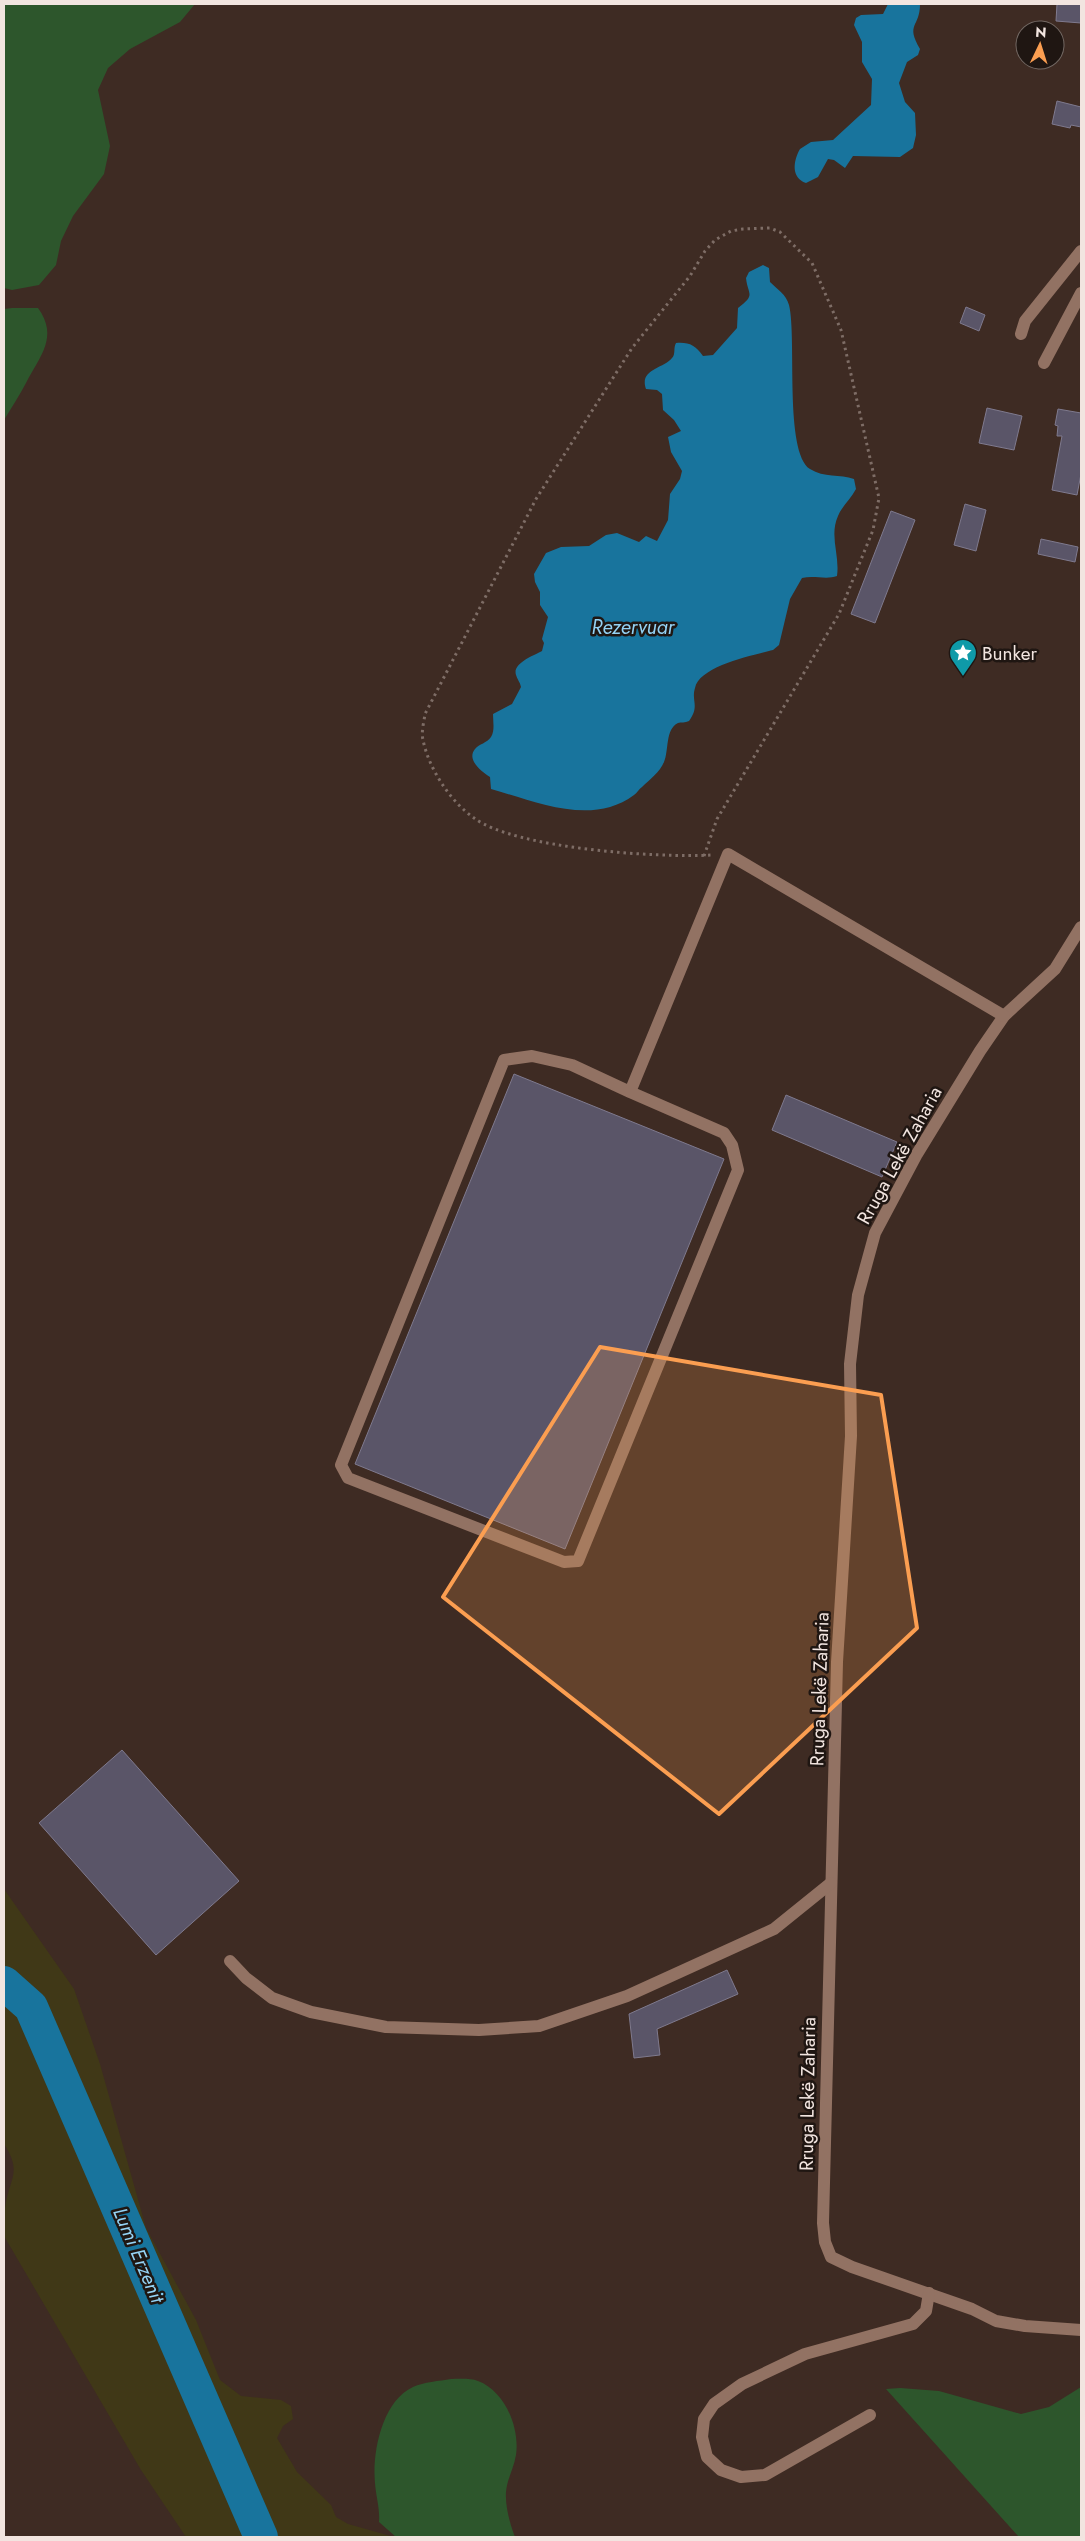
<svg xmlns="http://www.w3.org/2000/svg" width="1085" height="2541" font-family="Jost,sans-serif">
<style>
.green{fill:#2d562c}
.sand{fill:#403817}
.water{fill:#18749d}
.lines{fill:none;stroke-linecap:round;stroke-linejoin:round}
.river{stroke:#18749d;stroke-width:34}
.building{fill:#5a5568;stroke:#7f7a8e}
.path{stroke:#7e6d66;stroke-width:3;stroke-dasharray:2.5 4;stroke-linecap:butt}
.minor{stroke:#927263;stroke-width:12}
.marked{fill:#fb9e51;fill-opacity:0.2;stroke:#fb9e51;stroke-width:4;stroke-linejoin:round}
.labels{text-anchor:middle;stroke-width:5;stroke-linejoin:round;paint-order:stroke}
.poi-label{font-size:19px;fill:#f2e5e0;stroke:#1f1612;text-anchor:start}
.street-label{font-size:19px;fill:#f2e5e0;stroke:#1f1612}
.water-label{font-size:20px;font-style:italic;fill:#94d2f4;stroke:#1f1612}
</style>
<rect width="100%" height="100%" fill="#3e2b23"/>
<g class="green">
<polygon points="4,4 195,4 180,22 130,49 108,68 98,90 110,146 104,174 73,216 61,241 56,265 39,285 12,290 4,288"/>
<path d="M12,308H38C59,337 40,356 26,383C19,396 12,407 4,420V309Z"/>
<path d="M451,2379C460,2379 470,2378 478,2381C505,2391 520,2428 516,2455C514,2468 507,2479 506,2492C505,2506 510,2524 515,2537H396L379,2522C380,2508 376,2497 375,2483C372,2453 382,2401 413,2387C424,2382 439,2381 451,2379Z"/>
<polygon points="1081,2387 1081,2537 1019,2537 886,2389 900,2388 939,2391 1021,2414 1049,2407"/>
</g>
<path class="sand" d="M4,1889L74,1989L100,2064L146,2228L196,2320L220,2380L241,2396L281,2400L291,2406L293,2419L283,2426L277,2438L297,2472L331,2505L336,2517L348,2524L394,2537H186L141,2470L4,2236C4,2227 3,2217 5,2208C9,2178 23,2173 4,2144Z"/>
<g class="water">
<path d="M888,4H920C920,28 905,23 920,49L918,55L907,62L899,83L905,102L915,113L916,135L913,148L900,157L853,156L845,168L834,160L828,159L818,177L806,183C791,178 793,161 800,149L811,142L833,140L871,105L872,79L862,62V42L854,25L856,18L861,15L883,14Z"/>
<path d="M763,265L769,268L770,282C778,290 786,294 789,305C797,338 784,452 810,469C824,478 840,474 854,479L856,489C851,499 842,506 838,516C829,536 840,555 837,576C826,580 814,575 802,578L790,599L779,645L773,650C754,655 699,666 695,688C691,701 700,706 689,721C685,723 681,722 678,723C665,729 669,751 664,762C660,772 650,779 642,787C639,789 637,793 634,795C591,827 535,801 491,789L490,777C482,772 466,760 475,749C479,744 487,743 491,737C495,730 493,722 493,714L512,704L521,687C520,682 517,679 516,675C512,663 535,655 542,651L544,643L542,639L548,617L540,605V592L535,582L534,574L546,553L561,547L589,546L606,535L617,533L639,542L646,536L657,541L668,520L670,494L680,479L682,471L671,452L668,437L681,431L674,420L663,410L662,394L657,390L646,389C639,369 663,369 672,358C676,354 673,348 676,343C689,342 695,345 703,356L713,355L737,328L738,308C756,294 748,296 746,278L749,272Z"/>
</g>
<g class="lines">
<polyline class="river" points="4,1983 31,2007 261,2537"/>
</g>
<g class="building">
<polygon points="1057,4 1081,4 1081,23 1056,21"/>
<polygon points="1057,101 1081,107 1081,127 1071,125 1070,128 1052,124"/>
<polygon points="966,307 985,315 979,331 960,323"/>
<polygon points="987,408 1022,416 1014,450 979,443"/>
<polygon points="1058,409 1081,413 1081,474 1077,495 1052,490 1062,436 1057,436 1058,426 1055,425"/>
<polygon points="965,504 986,510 976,551 954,545"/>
<polygon points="891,511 915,520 875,623 851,614"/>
<polygon points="1041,539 1078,547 1075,562 1038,554"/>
<polygon points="514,1074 724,1159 565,1549 355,1464"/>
<polygon points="786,1095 897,1142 882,1177 772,1130"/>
<polygon points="122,1750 239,1881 156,1955 39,1823"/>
<polygon points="727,1970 738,1994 657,2029 660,2055 634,2058 629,2014"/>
</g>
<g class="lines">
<path class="path" d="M704,856L717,819L839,614L873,530L879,498L841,330L812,263L780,232L770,228L743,229L731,231L715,240L705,251L690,276L632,348L536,499L425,714C424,722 421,732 423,740C429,769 450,801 474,818C516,849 659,858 712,855"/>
<g class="minor">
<polyline points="1021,334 1025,321 1081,251"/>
<polyline points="1044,363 1081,293"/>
<polyline points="1081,927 1055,969 1004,1016 980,1051 917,1154 875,1233 858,1295 850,1364 851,1436 837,1662 823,2223 825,2242 831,2257 852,2267 972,2309 996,2321 1025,2326 1081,2330"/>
<polyline points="630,1092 724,1133 732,1145 738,1170 578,1561 564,1562 348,1478 341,1465 504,1060 532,1056 572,1065 630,1092 728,854 1004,1016"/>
<polyline points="230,1961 246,1978 272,1998 311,2012 386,2027 479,2030 539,2026 627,1996 774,1929 831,1883"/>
<polyline points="870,2415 765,2475 741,2477 721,2470 707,2457 702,2437 704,2419 714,2404 742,2384 805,2354 913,2324 926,2311 929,2293"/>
</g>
</g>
<path class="marked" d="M600,1347L881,1395L917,1628L719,1814L443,1597Z"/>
<defs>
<symbol id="sight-pin" viewBox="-11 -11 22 30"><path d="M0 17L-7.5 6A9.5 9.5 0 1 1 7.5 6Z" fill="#0f9aa8" stroke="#1f1612"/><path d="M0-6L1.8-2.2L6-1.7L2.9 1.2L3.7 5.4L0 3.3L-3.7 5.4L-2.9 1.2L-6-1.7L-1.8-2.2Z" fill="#fff"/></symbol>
</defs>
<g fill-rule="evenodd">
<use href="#sight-pin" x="947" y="637" width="32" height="43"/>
</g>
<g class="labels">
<g class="poi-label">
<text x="982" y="660">Bunker</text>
</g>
<g class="street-label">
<text transform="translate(899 1155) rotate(-61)" y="7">Rruga Lekë Zaharia</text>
<text transform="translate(819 1689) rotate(-88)" y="7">Rruga Lekë Zaharia</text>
<text transform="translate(807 2094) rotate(-89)" y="7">Rruga Lekë Zaharia</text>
</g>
<g class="water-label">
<text x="633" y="634">Rezervuar</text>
<text transform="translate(139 2255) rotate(67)" y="7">Lumi Erzenit</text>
</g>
</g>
<rect width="1085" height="2541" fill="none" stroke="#f2e5e0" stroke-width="10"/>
<g transform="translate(1040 45) rotate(4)"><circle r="24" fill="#1f1612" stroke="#736964"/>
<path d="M0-4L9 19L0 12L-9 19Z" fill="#fb9e51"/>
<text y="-8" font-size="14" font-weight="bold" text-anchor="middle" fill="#f2e5e0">N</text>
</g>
</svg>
